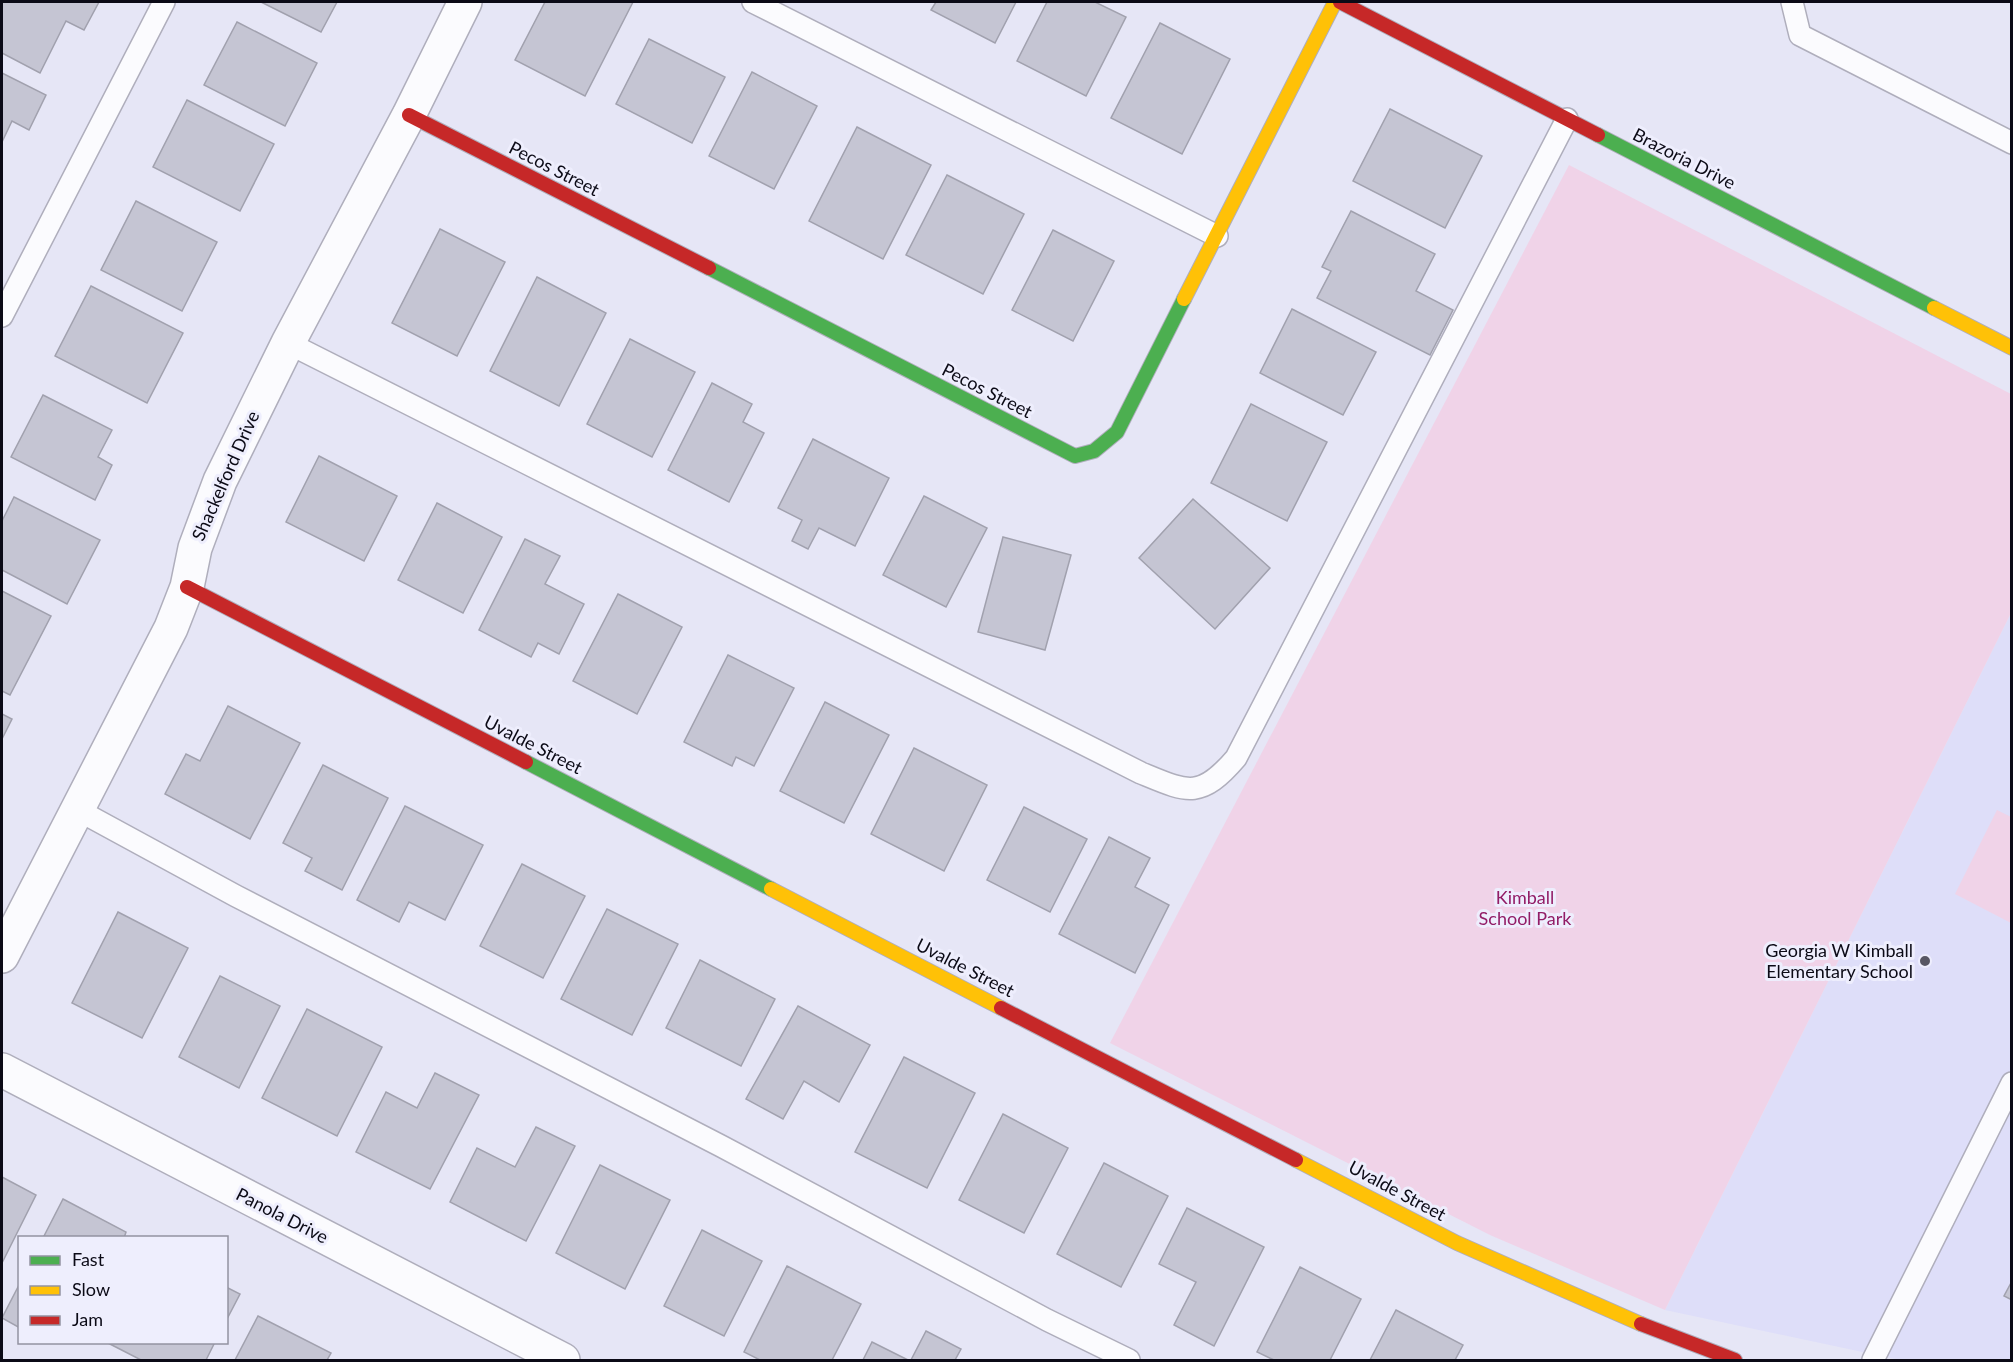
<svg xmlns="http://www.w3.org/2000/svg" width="2013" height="1362" font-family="Lato,sans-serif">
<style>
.built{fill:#dedef9}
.green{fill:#f0d3e8}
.building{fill:#c5c5d3;stroke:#a1a1ae;stroke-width:1.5}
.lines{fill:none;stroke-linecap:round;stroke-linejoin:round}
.lane-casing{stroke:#afaebc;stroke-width:24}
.street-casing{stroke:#afaebc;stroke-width:36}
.fast-casing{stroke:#afaebc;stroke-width:16}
.slow-casing{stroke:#afaebc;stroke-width:16}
.jam-casing{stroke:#afaebc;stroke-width:16}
.lane{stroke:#fbfbfe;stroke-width:21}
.street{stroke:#fbfbfe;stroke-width:33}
.fast{stroke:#4caf50;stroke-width:14}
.slow{stroke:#ffc107;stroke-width:14}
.jam{stroke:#c62828;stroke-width:14}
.poi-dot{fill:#585764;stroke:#eeeefd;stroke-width:2}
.labels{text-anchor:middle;stroke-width:6;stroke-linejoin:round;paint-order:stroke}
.street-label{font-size:18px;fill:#0b0a16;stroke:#eeeefd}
.park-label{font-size:18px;fill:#921d67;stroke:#eeeefd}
.poi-label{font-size:18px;fill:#0b0a16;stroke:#eeeefd;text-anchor:end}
</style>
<rect width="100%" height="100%" fill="#e6e6f6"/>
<polygon class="built" points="2011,613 2011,1360 1900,1360 1665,1310"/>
<g class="green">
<polygon points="1569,165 2011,394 2011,613 1665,1310 1490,1235 1110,1043"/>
<polygon points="1997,810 2011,817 2011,923 1955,894"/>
</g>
<g class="building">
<polygon points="2,2 99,2 84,30 66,21 40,73 2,53"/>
<polygon points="261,2 337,2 321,32"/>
<polygon points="545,2 633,2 585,96 515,60"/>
<polygon points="936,2 1016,2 995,43 931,10"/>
<polygon points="1047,2 1095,2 1126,17 1086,96 1017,61"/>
<polygon points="237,22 317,63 285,126 204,85"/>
<polygon points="1160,23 1230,59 1182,154 1111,118"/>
<polygon points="649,39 725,77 692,143 616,104"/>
<polygon points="752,72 817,106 774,189 709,156"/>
<polygon points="2,73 46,95 29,130 12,121 2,142"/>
<polygon points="187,100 274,144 240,211 153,167"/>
<polygon points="1390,109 1482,156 1445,228 1353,181"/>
<polygon points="857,127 931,165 883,259 809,221"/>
<polygon points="947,175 1024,214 983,294 906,255"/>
<polygon points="136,201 217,242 182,311 101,270"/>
<polygon points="1351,211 1435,254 1416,291 1453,310 1430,355 1317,298 1331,271 1322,267"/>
<polygon points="440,229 505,262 457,356 392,323"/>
<polygon points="1053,230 1114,261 1073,341 1012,310"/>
<polygon points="537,277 606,313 559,406 490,371"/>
<polygon points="91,286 183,333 147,403 55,356"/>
<polygon points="1292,309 1376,352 1343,415 1260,373"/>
<polygon points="630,339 695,372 652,457 587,424"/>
<polygon points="712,383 752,404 743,422 764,433 729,502 668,470"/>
<polygon points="43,395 112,430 98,457 112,465 95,500 11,457"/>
<polygon points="1251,404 1327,442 1287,521 1211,483"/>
<polygon points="813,439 889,478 855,546 819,528 808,549 792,541 802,520 778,508"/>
<polygon points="319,456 397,496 364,561 286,522"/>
<polygon points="924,496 987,528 946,607 883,575"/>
<polygon points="14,497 100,540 67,604 2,570 2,521"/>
<polygon points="1193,499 1270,568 1215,629 1139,558"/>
<polygon points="437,503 502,537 463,613 398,580"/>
<polygon points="1003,537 1071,555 1045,650 978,632"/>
<polygon points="525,539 560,556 545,584 584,604 559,654 538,643 531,657 479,630"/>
<polygon points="2,591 51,616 10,695 2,691"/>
<polygon points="618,594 682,627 637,714 573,681"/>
<polygon points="728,655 794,688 754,766 736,757 732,766 684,742"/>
<polygon points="825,702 889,735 844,823 780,791"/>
<polygon points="228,706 300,743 250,839 165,794 186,754 200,761"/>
<polygon points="2,714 12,719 2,739"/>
<polygon points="914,748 987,785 944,871 871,834"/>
<polygon points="323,765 388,798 342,890 305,871 312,858 283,843"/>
<polygon points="405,806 483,845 445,920 409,902 399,922 357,900"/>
<polygon points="1024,807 1087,839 1050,912 987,880"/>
<polygon points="1109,837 1150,858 1135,887 1169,905 1135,973 1059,934"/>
<polygon points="522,864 585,896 543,978 480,946"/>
<polygon points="607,909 678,944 632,1035 561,999"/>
<polygon points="118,912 188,948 142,1038 72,1003"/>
<polygon points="700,960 775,999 741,1066 666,1028"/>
<polygon points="220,976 280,1006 239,1088 179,1057"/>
<polygon points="798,1006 870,1045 839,1102 804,1081 783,1119 746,1099"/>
<polygon points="307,1009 382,1047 337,1136 262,1098"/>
<polygon points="904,1057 975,1093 927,1188 855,1152"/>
<polygon points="435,1073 479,1095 430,1189 356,1152 386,1092 417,1108"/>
<polygon points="1003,1114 1068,1148 1024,1233 959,1200"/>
<polygon points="536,1127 575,1146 526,1241 450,1202 477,1148 515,1167"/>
<polygon points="1104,1163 1168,1196 1121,1287 1057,1254"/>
<polygon points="600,1165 670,1200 625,1289 556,1253"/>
<polygon points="2,1177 36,1195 2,1263"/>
<polygon points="63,1199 126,1232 124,1238 43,1238"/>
<polygon points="1187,1208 1264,1247 1214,1346 1174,1325 1196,1282 1159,1264"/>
<polygon points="702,1230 762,1261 724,1336 664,1306"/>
<polygon points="787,1266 861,1304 832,1360 760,1360 744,1352"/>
<polygon points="1300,1267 1361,1299 1330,1360 1274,1360 1257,1352"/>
<polygon points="2012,1281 2012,1300 2004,1296"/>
<polygon points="20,1283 20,1328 2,1318"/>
<polygon points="226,1287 240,1294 226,1321"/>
<polygon points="1396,1310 1463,1345 1455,1360 1370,1360"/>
<polygon points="258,1316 331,1353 327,1360 235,1360"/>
<polygon points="926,1331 961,1349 955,1360 911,1360"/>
<polygon points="106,1342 215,1342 206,1360 141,1360"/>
<polygon points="872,1342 908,1360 863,1360"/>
</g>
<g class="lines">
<defs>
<g id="lane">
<polyline points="753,2 1217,236"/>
<polyline points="1792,2 1800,35 2012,143"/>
<polyline points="2,316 164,2"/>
<path d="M288,343L1141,773C1187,792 1200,800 1236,758L1567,119"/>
<polyline points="76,809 236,896 721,1146 1047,1320 1129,1360"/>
<polyline points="1873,1360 2012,1083"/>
</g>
<g id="street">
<polyline points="2,956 171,628 187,587 195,548 220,481 288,343 409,115 465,2"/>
<polyline points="2,1070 563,1360"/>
</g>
<g id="fast">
<polyline points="1598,135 1934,308"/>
<polyline points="709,268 1075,456 1094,451 1117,432 1184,299"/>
<polyline points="526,762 771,889"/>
</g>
<g id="slow">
<polyline points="1184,299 1335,2"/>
<polyline points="1934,308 2012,348"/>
<polyline points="771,889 1001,1008"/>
<polyline points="1296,1160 1457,1243 1641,1324"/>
</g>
<g id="jam">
<polyline points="1340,2 1598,135"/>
<polyline points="409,115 709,268"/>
<polyline points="187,587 526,762"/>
<polyline points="1001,1008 1296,1160"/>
<polyline points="1641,1324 1735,1360"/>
</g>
</defs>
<use href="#lane" class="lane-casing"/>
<use href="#street" class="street-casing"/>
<use href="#fast" class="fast-casing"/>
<use href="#slow" class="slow-casing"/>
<use href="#jam" class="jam-casing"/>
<use href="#lane" class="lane"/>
<use href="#street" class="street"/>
<use href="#fast" class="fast"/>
<use href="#slow" class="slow"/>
<use href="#jam" class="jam"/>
</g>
<circle class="poi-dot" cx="1925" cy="961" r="6"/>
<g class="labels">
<g class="street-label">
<text transform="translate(1684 159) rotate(27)" y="6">Brazoria Drive</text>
<text transform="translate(554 169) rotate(27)" y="6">Pecos Street</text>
<text transform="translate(987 391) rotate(27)" y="6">Pecos Street</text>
<text transform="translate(226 476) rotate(-66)" y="6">Shackelford Drive</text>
<text transform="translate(533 745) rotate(27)" y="6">Uvalde Street</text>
<text transform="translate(965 968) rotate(27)" y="6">Uvalde Street</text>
<text transform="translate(1397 1191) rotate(28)" y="6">Uvalde Street</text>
<text transform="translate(282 1216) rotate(27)" y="6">Panola Drive</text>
</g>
<g class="park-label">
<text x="1525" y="904">Kimball<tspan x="1525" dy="21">School Park</tspan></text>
</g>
<g class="poi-label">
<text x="1913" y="957">Georgia W Kimball<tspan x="1913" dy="21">Elementary School</tspan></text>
</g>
</g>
<rect width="2013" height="1362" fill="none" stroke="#0b0a16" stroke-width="6"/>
<rect x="18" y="1236" width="210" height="108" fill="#eeeefd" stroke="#9393a1" stroke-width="1.5"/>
<rect x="30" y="1256" width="30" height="9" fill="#4caf50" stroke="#9393a1" stroke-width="1.5"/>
<text x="72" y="1266" font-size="18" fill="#0b0a16">Fast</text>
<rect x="30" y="1286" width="30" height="9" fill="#ffc107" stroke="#9393a1" stroke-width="1.5"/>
<text x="72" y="1296" font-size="18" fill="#0b0a16">Slow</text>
<rect x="30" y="1316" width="30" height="9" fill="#c62828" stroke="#9393a1" stroke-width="1.5"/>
<text x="72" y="1326" font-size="18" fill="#0b0a16">Jam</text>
</svg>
